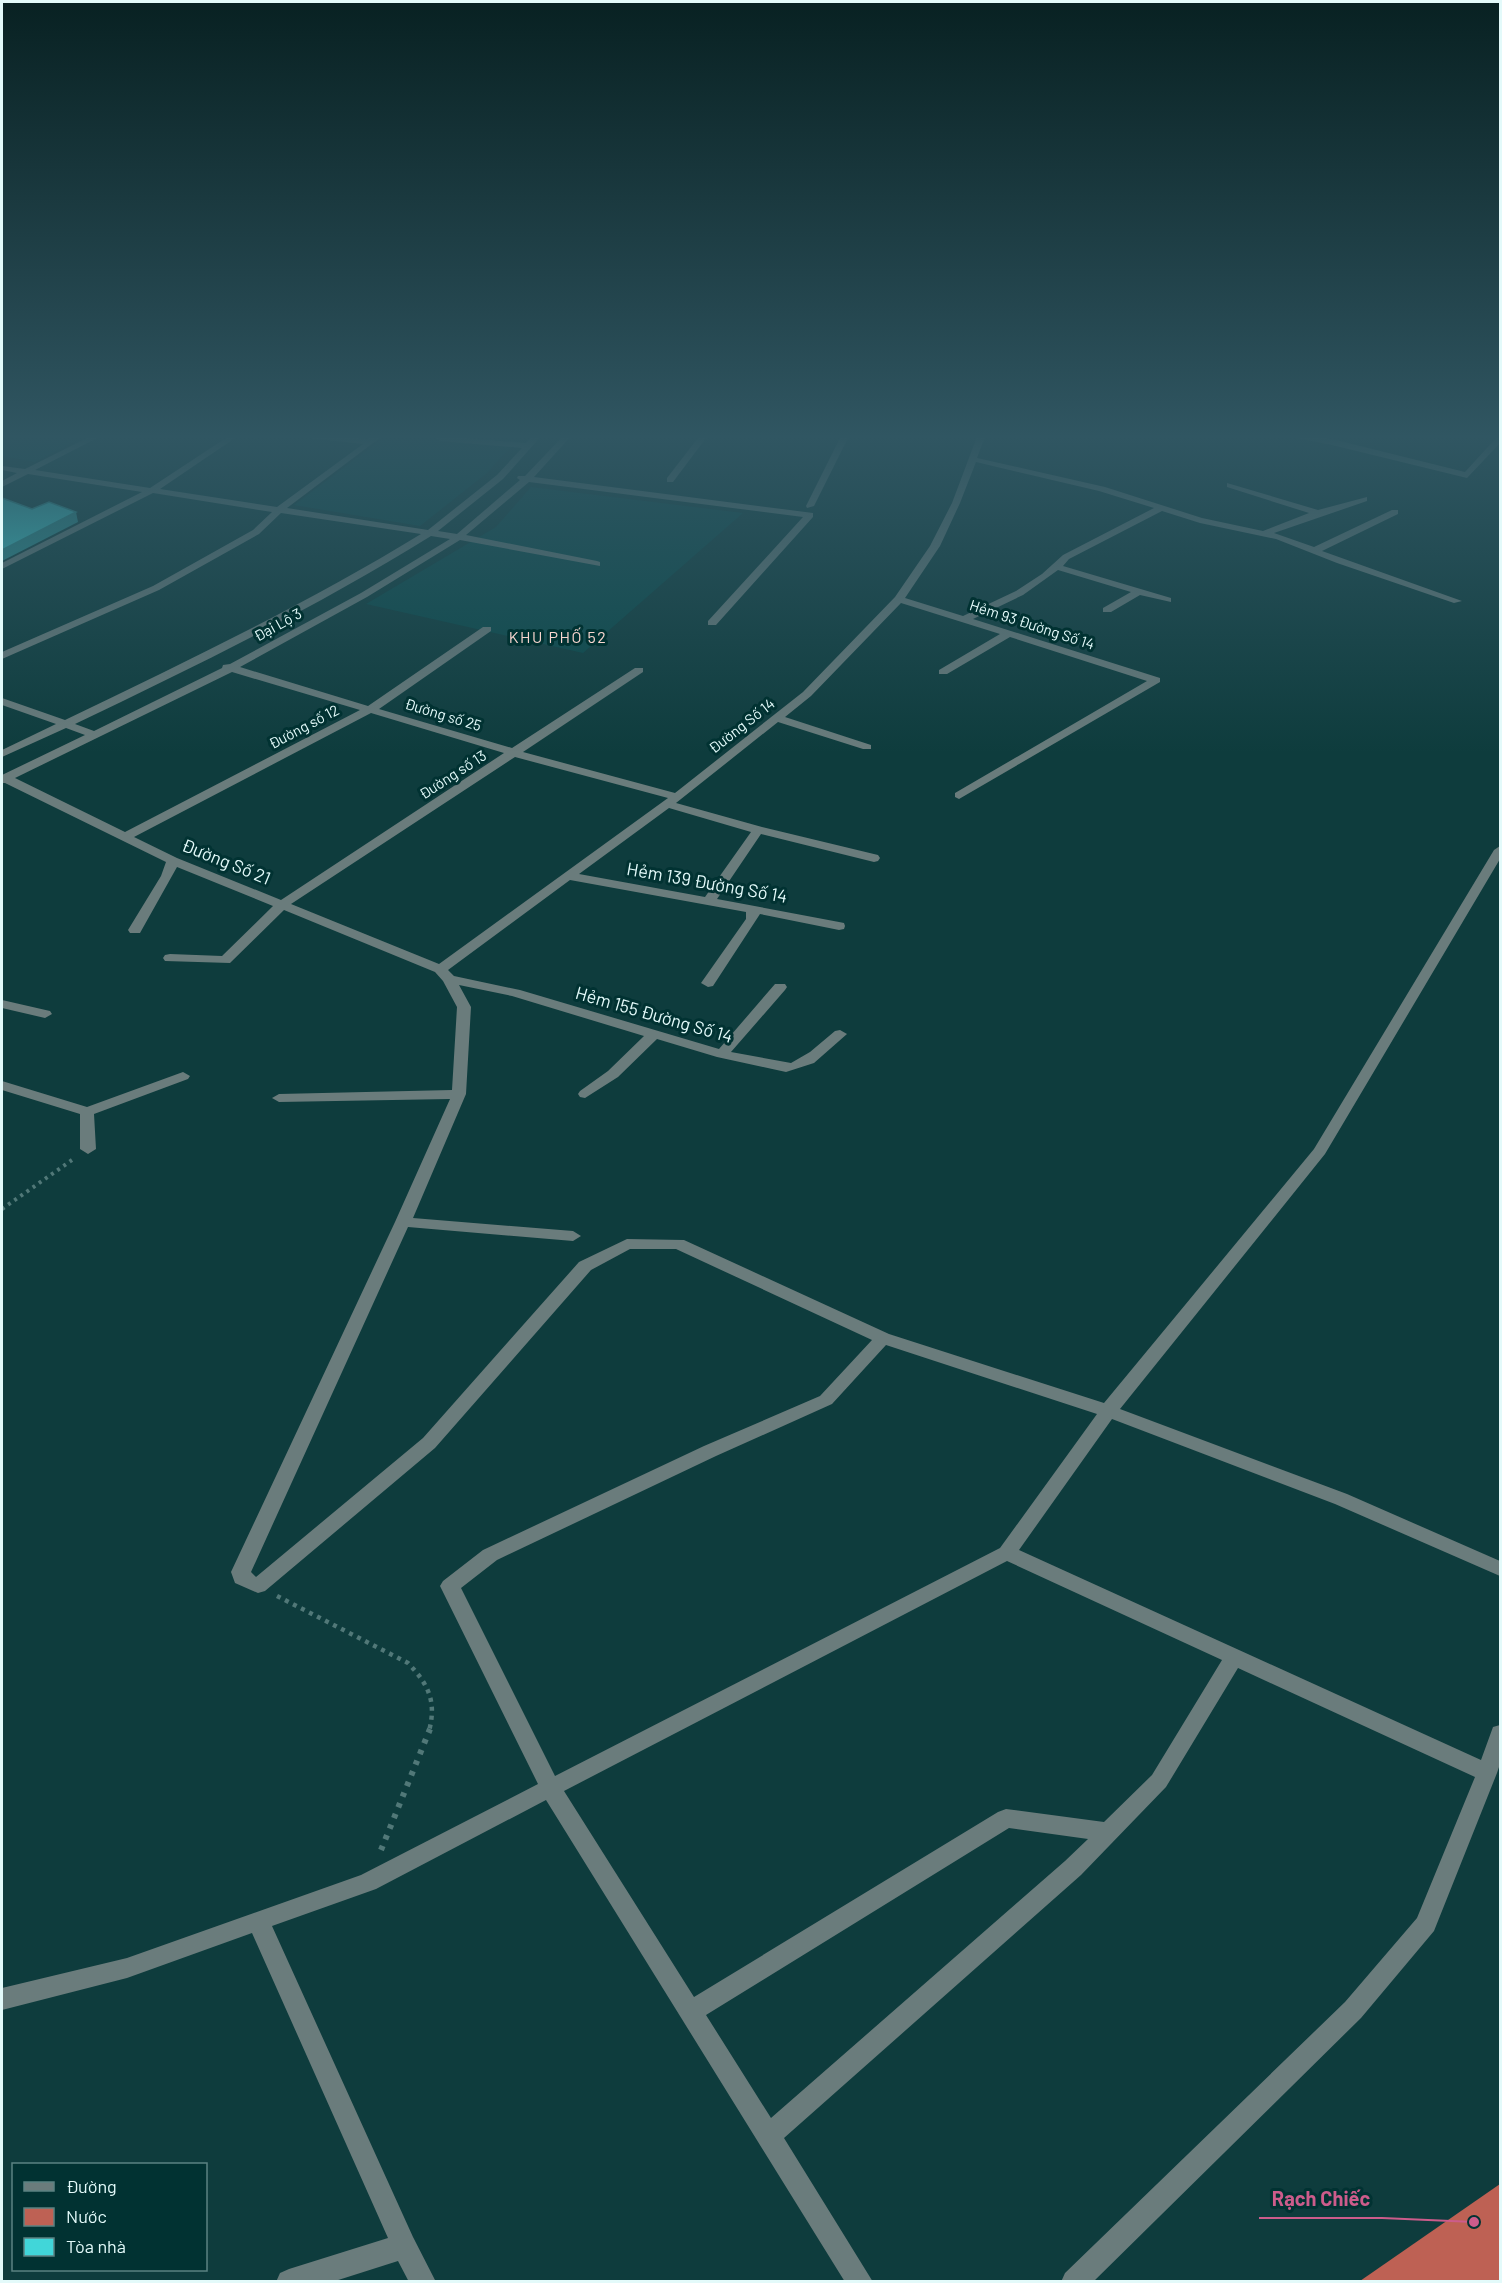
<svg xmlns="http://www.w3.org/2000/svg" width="1502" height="2283" font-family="Barlow,sans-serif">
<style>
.built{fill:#09494a}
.water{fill:#be6154}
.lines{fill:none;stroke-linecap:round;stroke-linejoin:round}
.path-far2{stroke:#517878;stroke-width:4;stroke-dasharray:3 4.5;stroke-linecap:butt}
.path-far1{stroke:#517878;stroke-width:4.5;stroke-dasharray:4 5;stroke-linecap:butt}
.path{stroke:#517878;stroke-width:6;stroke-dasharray:4.5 7;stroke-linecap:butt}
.minor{fill:#6a7c7c;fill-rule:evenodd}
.shaded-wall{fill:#2e9698}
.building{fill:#41d6d9;stroke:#2e9698;stroke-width:1.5}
.labels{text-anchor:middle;stroke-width:6;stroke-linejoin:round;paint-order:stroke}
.far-street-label{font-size:15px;fill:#e3fafa;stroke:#013232}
.far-neighbourhood-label{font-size:16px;letter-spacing:1.5px;fill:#f8d6cf;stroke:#013232}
.street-label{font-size:18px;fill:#e3fafa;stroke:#013232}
.leader{fill:none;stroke:#cc5c8b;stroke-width:2}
.callout-dot{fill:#cc5c8b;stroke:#013232;stroke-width:2}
.callout-label{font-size:20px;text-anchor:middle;font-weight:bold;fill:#cc5c8b;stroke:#013232;stroke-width:6;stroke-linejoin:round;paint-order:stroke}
</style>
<rect width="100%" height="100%" fill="#0e3c3d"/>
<g class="built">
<polygon points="2,434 88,434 35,462 2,456"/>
<polygon points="389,434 523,434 487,473 420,526 294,505"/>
<polygon points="531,487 743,513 583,653 366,604 496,527"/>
</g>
<polygon class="water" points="1500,2184 1500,2281 1360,2281"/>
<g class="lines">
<polyline class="path-far2" points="2,1209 72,1160"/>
<path class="path-far1" d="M277,1596L408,1663C428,1684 437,1701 429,1731"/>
<polyline class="path" points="381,1850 430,1729"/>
<g class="minor">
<path d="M95,434H105L35,470L150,488L232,434H241L160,489L277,507L363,444L290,436L286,434L368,439L376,434H385L287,508L428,530L497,475L522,448L440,441L436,438L437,436L526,443L535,434H543L503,479L438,531L457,534L520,480L517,478L518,476H525L565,434H573L534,477L813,513V517L716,625H708V621L803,517L529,482L466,535L597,561L600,562V566L460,540L367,597L240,667L368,706L483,627H491V631L379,709L512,748L635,668H643V672L523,752L675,793L803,692L895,597L930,546L952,503L978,434H986L977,458L1105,487L1202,518L1263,531L1309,513L1227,487V483L1318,510L1367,497V501L1274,533L1314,547L1392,510H1398V514L1322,551L1462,601L1454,603L1337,563L1276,539L1200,523L1162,511L1069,559L1063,566L1171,598V602L1140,595L1111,612H1103V608L1131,592L1058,570L1023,595L973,619L1160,678V682L959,799L955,797V793L1147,681L1010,637L947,674H939V670L1000,634L901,603L811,696L785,717L871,745V749H863L778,722L676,803L762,827L878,855L880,858L878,861L874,862L761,834L717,899L839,922L844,923L845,926L844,929L839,930L760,914L713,986L708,987L701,983L746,919V912L570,880L448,970L454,976L520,990L719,1049L775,984H785L787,987L785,990L731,1052L791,1063L810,1052L835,1031L840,1030L847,1034L814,1063L786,1072L717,1057L657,1039L618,1077L585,1098L580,1097L578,1094L580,1091L608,1071L644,1036L512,996L459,985L471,1007L466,1094L413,1218L573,1231L581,1236L573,1241L408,1227L251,1572L256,1577L423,1438L579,1262L627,1239L684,1240L889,1334L1104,1403L1314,1149L1494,850L1500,846V859L1325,1154L1120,1409L1347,1494L1500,1561V1576L1335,1504L1112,1419L1019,1550L1481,1760L1493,1727L1500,1725V1764L1497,1773L1434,1931L1361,2018L1093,2282H1061L1065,2273L1345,2002L1417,1918L1475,1777L1238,1668L1166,1787L1081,1875L784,2138L873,2282H845L546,1800L376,1889L272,1926L413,2237L436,2282H409L398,2261L332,2282H276L280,2273L289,2269L388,2238L252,1933L127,1978L2,2010V1988L127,1958L361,1875L538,1784L440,1586L443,1581L483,1550L704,1446L820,1396L872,1340L676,1249H630L591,1270L435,1448L265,1591L258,1593L235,1583L231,1572L395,1222L450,1099L279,1102L272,1098L279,1094L452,1090L457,1007L443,981L435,972L284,910L230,963L165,961L163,958L165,955L170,954L222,956L273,906L177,867L140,933H130L128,930L161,876L166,862L5,783H2V775L85,735L66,728L2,757V750L56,724L2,705V698L65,720C185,662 307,604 421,534L281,513L259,534L159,590L2,659V652L153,586L253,530L272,512L153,493L2,569V563L142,492L28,474L2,487V481L17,473L2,470V466L25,469ZM976,462L1099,491L1154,508L1063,555L1042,574L1016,591L963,616L905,598L940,546L960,503ZM431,536L450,539L361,593L230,664L223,665L222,668L94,731L75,724C196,666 317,607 431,536ZM232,672L360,710L125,832L15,778ZM371,713L504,753L281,900L177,858L134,837ZM515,757L668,798L439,964L291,904ZM669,808L751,832L705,897L579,874ZM886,1345L1097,1414L1000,1548L555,1776L461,1588L497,1560L716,1456L832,1404ZM1007,1561L1222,1660L1152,1775L1104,1822L1006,1809L998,1812L694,1997L564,1791ZM1009,1828L1088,1839L1065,1861L771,2118L706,2015Z"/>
<polygon points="701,434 709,434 673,482 667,482 667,478"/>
<polygon points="842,434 850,434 814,506 807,508 806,506"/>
<path d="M1130,434H1160L1163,436C1156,440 1137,438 1130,434Z"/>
<polygon points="1276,434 1295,434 1332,439 1465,472 1497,437 1500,437 1500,443 1467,478 1332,445"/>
<polygon points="2,1000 50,1011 52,1014 45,1018 2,1008"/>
<polygon points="183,1072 190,1076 188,1079 94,1114 96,1149 88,1154 80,1149 80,1114 2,1090 2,1081 87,1107"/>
</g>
</g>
<polygon class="shaded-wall" points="76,512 78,522 2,561 2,550"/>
<polygon class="building" points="2,498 32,509 49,502 76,512 2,550"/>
<linearGradient id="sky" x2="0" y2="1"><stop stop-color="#082122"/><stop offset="0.58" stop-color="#305662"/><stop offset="1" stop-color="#305662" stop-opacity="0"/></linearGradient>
<rect width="1502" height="753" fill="url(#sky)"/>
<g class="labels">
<g class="far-street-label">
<text transform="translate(278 625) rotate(-29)" y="5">Đại Lộ 3</text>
<text transform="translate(1032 625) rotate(18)" y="5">Hẻm 93 Đường Số 14</text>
<text transform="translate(443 715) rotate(17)" y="5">Đường số 25</text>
<text transform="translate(742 726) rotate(-38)" y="5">Đường Số 14</text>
<text transform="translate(304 727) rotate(-28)" y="5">Đường số 12</text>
<text transform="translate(453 775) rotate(-33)" y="5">Đường số 13</text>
</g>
<g class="far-neighbourhood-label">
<text x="558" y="643">KHU PHỐ 52</text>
</g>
<g class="street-label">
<text transform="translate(226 862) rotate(22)" y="6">Đường Số 21</text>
<text transform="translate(707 883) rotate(10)" y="6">Hẻm 139 Đường Số 14</text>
<text transform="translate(654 1015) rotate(16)" y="6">Hẻm 155 Đường Số 14</text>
</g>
</g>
<path class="leader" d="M1474 2222L1382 2218H1259"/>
<circle class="callout-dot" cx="1474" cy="2222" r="6"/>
<g class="callout-label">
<text x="1321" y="2206">Rạch Chiếc</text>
</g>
<rect width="1502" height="2283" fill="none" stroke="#e3fafa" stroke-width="6"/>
<rect x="12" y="2163" width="195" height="108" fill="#013232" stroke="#5b8282" stroke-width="1.5"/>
<rect x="24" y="2182" width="30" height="9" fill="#6a7c7c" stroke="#5b8282" stroke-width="1.5"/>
<text x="66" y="2193" font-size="18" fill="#e3fafa">Đường</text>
<rect x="24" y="2208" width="30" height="18" fill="#be6154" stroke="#5b8282" stroke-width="1.5"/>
<text x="66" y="2223" font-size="18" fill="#e3fafa">Nước</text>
<rect x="24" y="2238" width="30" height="18" fill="#41d6d9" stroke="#5b8282" stroke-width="1.5"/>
<text x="66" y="2253" font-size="18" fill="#e3fafa">Tòa nhà</text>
</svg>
